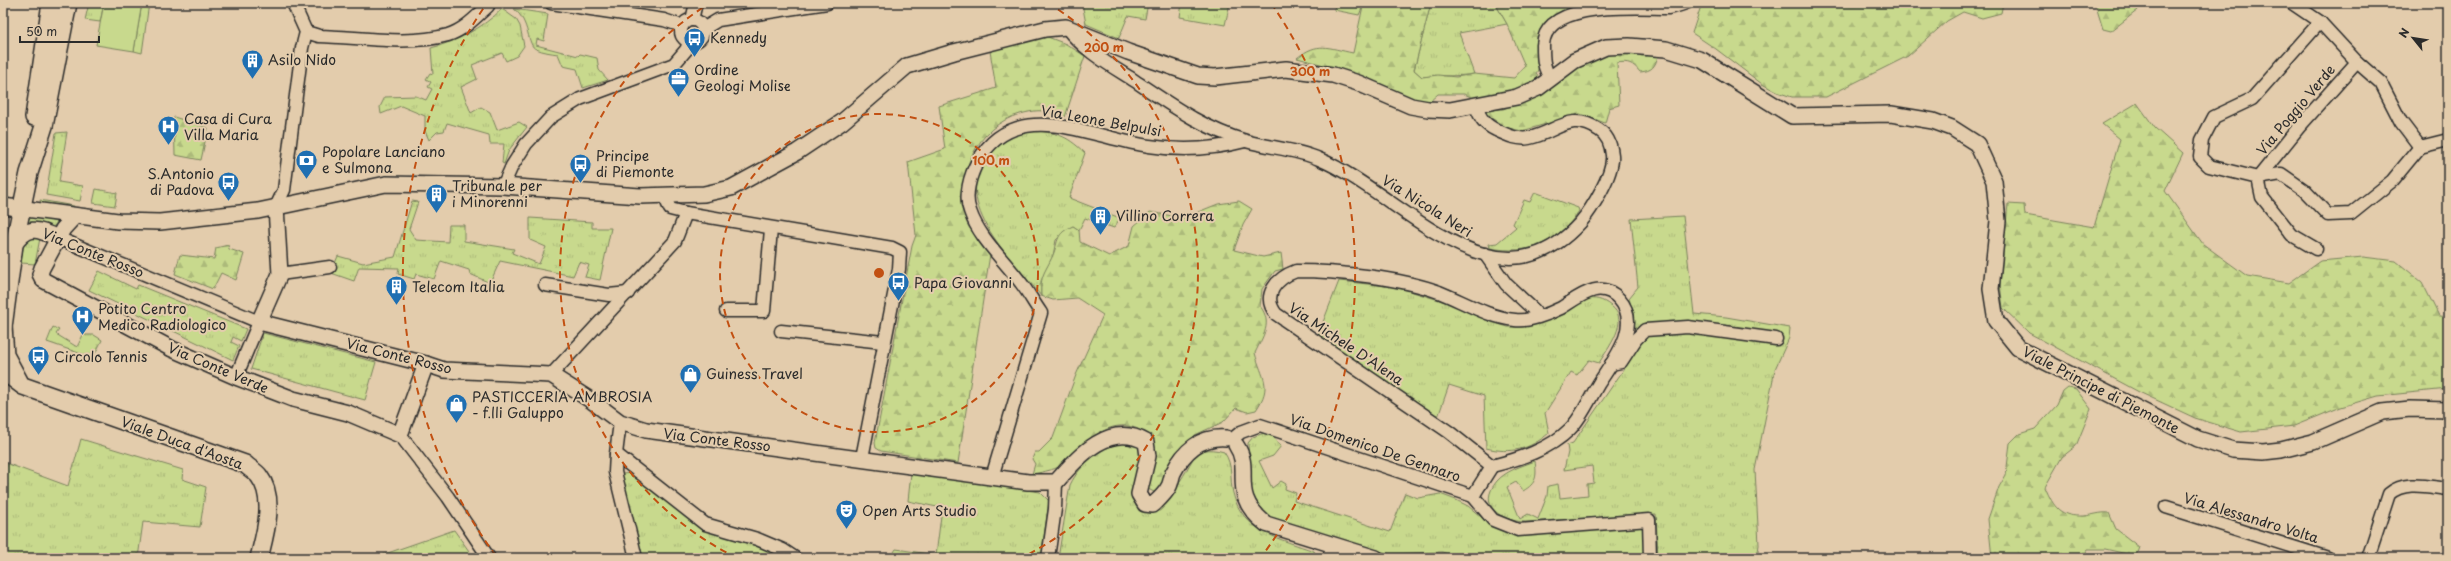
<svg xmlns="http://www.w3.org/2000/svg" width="2451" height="561" font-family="'Playpen Sans',sans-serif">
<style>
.grass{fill:url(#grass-tufts);stroke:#7a825c}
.forest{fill:url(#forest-firs);stroke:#7a825c}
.pitch{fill:#c8d98d;stroke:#7a825c}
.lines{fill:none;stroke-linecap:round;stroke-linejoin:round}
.minor-casing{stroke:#2b2b2b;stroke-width:15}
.tertiary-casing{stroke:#2b2b2b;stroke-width:18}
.secondary-casing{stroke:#2b2b2b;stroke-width:20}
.minor{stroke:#e3ccac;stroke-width:12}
.tertiary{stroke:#e3ccac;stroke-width:15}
.secondary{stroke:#e3ccac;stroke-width:17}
.ring{fill:none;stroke:#c25012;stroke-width:2;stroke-dasharray:7 5}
.labels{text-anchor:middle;stroke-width:4;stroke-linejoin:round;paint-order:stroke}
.poi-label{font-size:14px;fill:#2b2b2b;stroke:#e3ccac;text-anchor:start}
.street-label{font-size:14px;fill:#2b2b2b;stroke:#e3ccac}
.centre{fill:#c25012;stroke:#e3ccac;stroke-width:2}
.ring-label{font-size:12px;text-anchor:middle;font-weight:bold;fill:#c25012;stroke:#e3ccac;stroke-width:4;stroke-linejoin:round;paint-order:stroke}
</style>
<defs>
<pattern id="grass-tufts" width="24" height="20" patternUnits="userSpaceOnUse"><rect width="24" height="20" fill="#c8d98d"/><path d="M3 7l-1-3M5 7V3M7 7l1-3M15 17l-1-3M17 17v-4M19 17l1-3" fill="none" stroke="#acba7a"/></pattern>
<pattern id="forest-firs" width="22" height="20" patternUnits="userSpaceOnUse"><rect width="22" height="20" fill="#c8d98d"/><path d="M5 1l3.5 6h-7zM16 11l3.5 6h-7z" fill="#acba7a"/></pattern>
</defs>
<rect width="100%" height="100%" fill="#e3ccac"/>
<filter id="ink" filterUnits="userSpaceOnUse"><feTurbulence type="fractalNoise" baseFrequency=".025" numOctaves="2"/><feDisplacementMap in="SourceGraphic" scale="8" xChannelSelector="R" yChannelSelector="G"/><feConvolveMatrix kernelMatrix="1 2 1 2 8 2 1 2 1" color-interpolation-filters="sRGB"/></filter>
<g filter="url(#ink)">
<g class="grass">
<polygon points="89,3 104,3 100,22 85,20"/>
<polygon points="142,3 149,3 142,53 134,51"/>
<polygon points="1082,3 1148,3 1145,19 1128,16 1119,38 1086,24"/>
<polygon points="1182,3 1230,3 1225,25 1180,17"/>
<polygon points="1335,3 1359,3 1363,6 1359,15 1334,10"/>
<path d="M1431,3H1495L1507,24L1459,33L1474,74C1456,77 1440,75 1422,77L1414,70Z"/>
<path d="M502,9L516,19L520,26L524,46L517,56L506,61L502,53L472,65L477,79L461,87L471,113L481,107L490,112L497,130L519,122L527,127L509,150L504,164L502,163L504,144H490L489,135L447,123L444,131L437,132L429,140L425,131V116L401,106L381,114L380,107L385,97L416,96L426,100L432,89L428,87L431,82L426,79L430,73L433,74L431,48C458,41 482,28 502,9Z"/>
<path d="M514,9L548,14L544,41L537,39L536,45L578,56L580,54L597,58L599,70L608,80L583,88L577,69L563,66L558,54C551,53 543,52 536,49C527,46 530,21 514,9Z"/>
<path d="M1030,130C1057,133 1065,134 1085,153L1069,198L1120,218L1114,228L1085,218L1079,230L1073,226L1056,240L1053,256L1041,281V296C1015,261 948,204 988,157C1002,141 1009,135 1030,130Z"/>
<polygon points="67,132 59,182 83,186 80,201 46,195 56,133"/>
<polygon points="96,189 117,193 115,206 93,203"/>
<path d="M1535,192L1578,208L1579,211C1557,244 1529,255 1490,248L1489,244L1497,243L1516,227L1513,224L1524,200L1530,202Z"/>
<polygon points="40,200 74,206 73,209 41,204"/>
<polygon points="412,201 418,202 409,229 416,240 448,242 449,225 464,225 464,241 514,249 512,253 539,264 546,247 530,240 530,218 592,222 592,228 611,228 600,280 585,277 589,265 579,262 573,276 500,261 490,283 470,274 469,270 441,261 434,279 416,274 414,279 398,274 399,268 359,267 354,281 331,273 338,256 363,263 395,257"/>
<polygon points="28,215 57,222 52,229 32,222 27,226"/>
<path d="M1683,216L1694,314L1726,317L1790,328L1789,338L1775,369L1755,470L1759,545L1757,558H1658L1656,514L1525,522C1502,521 1476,506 1497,481C1507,470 1522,466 1535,461C1537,476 1537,483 1523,491L1516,482L1507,487L1520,519L1528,514L1538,519L1547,496L1548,486L1558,484L1560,498L1588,495L1587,484L1594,483L1592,466L1564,470L1568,452L1567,445L1573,443L1631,359L1640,339C1633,327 1633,312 1629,298L1638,287L1631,219Z"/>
<polygon points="29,236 40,238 35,264 21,263 23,248"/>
<polygon points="99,271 136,289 138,285 246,329 241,341 233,337 231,342 239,346 233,360 89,290"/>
<path d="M1339,281L1396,287L1446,302L1488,321L1508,327H1522L1534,324L1585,299C1596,298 1602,299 1611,306C1631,320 1608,348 1599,363L1589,360L1577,375L1571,372L1545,413L1549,433C1529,450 1511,454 1486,448L1484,396L1449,385L1438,417L1318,335Z"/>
<polygon points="53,327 59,330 56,334 77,347 83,335 94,335 102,340 94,356 102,361 47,342"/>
<polygon points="263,333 376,362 365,400 251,369"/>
<polygon points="1264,433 1272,435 1281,446 1273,456 1259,461 1272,488 1281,481 1286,484 1285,489 1296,493 1294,501 1390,532 1405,493 1418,498 1440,494 1456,500 1468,506 1491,525 1513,535 1644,527 1644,558 1461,558 1442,552 1390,554 1268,518 1259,509 1250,487 1248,443 1253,437"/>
<polygon points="81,439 183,470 182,479 206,487 200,527 143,522 138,558 3,558 3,462 68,486"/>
<path d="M1127,440L1136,442L1141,450C1139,476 1122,490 1146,510C1155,503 1166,495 1175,487C1194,467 1189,442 1224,452C1234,466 1229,478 1233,493C1242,532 1281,539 1314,551L1317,558H1058L1070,485C1081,462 1103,447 1127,440Z"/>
<polygon points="633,473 702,526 768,548 783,558 642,558 622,474"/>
<polygon points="911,473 1040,492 1049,501 1041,558 890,558 896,549 936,555 942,508 908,501"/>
<polygon points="454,530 474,558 384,558 382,555"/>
</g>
<g class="forest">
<path d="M1359,3H1431L1414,70L1422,77L1438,75L1456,77L1474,74L1514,78L1525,66L1507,24L1495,3H1578C1561,11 1538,22 1539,43C1539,55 1542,63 1536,74L1541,80L1534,86L1476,99L1464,94H1438L1429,102L1414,100L1336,68L1297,58C1318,41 1328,48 1353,53L1363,6Z"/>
<polygon points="1702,3 2003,3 2001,13 1982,18 1963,12 1947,21 1908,56 1826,97 1792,97 1777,92 1762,84 1716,49 1692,33"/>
<polygon points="2095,3 2138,3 2138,10 2111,31 2103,29"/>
<path d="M1045,36L1066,44L1085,56L1065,117C1058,115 1051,112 1044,111C1036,110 1028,112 1020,114C977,126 955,175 965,217C968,233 983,240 990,254L958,463L881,451L876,448L875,443L912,246L916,235L908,162L945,149L939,106L996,88L990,51Z"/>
<path d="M1610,53H1642L1658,56C1655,67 1652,71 1640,72C1633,63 1628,61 1617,63L1619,105L1609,108L1605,123L1580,114L1522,131L1507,128L1485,114V110L1503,109L1530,99L1556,85L1576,68Z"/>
<polygon points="2137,103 2155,128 2183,153 2165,191 2203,244 2247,276 2289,283 2320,261 2363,257 2396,261 2422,282 2439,316 2448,317 2448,389 2378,396 2341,407 2294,426 2241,432 2195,418 2139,392 2029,333 2003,308 2000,284 2008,204 2024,205 2025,215 2094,227 2120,139 2102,124"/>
<polygon points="174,117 208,128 201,160 175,155"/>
<path d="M1239,201L1252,209L1243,225L1234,250L1263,257L1281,253L1283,269L1275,271L1262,289L1260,306C1273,323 1263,336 1255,353C1262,379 1273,385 1256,410L1247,412L1236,408L1223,422L1195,435L1178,455L1159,489L1154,492L1148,489C1150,479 1154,468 1155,459C1156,430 1127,418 1103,431C1089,438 1080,454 1067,463C1057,469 1044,472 1032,474L1035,464L1032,459L1035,452H1039L1053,438L1076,375L1103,315L1077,298L1053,300L1041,296C1040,274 1045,273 1053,255C1059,240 1055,234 1073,226L1079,230L1080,242L1109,256L1129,246L1134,226L1150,212L1183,218L1218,204Z"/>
<polygon points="228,245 229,249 244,254 236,280 221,273 213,289 175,274 180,255 214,259 216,248"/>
<path d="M2068,387L2076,389L2091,409L2076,446L2062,457L2045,487C2054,508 2060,517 2084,516C2094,515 2100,512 2109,513L2116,529L2139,547L2136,556L2105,549H2088L2082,558H1992L1988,519L1999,487L2006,475L2010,443L2019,434L2035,429L2057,405L2063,391Z"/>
</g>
<polygon class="pitch" points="104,3 142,3 134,51 96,45"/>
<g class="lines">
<defs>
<g id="minor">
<polyline points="551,3 664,20 682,26"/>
<polyline points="2292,3 2320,22 2357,62 2381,83 2401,122 2420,147 2448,140"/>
<polyline points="692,20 696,3"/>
<circle cx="692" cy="31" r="11"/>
<polyline points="2320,22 2252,99 2214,117 2202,140 2200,157 2209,166 2258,178 2299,127 2357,62"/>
<path d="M1066,27C1084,51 1110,65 1135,81C1171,105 1204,129 1246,141C1270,148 1296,149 1319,159C1401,193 1494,318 1580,223C1592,209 1614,173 1612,155C1611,145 1607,135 1599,130C1570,110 1556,133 1529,138C1517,140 1507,135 1496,130C1484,124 1480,118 1476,106"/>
<polyline points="703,29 718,20 827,3"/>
<path d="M306,32L319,36C360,37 408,46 448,35C464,30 476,17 488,6V3"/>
<path d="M1551,79C1543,68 1543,58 1543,45C1545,0 1635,8 1668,8C1674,7 1680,5 1686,3"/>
<polyline points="503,186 512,166 526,144 551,117 580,99 674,64 686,50 690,41"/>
<polyline points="664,195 670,209 686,213 892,248 900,252 899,269 862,458"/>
<polyline points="276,207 284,190 302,48 306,32 293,3"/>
<polyline points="58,238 259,322 236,377"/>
<polyline points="2316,249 2292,235 2262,197 2258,178 2281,174 2304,190 2328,215 2351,214 2392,181 2420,147"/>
<polyline points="1485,254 1506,284 1534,310 1536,317"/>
<path d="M1296,271C1336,271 1401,278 1439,292C1464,302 1488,317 1515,320C1528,322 1549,314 1561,308C1579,297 1600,278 1619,299C1643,325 1613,361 1599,383C1590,398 1582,417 1570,429C1549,450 1519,459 1492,466L1449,432L1276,314C1261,295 1277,278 1296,271Z"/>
<polyline points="280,274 330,267"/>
<polyline points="545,285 609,295 628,293"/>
<polyline points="726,311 764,311 771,229"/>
<polyline points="781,331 883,342"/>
<polyline points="1611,364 1621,362 1636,339 1645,330 1688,327 1776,339"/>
<polyline points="551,375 675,241 686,213"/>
<polyline points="620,422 616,454 705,524 757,539 783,550 795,558"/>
<polyline points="400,435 448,497 489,558"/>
<polyline points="1235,437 1241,432 1260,425 1473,496 1492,466"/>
<polyline points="616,454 615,472 636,558"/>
<path d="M992,477L1041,313C1034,303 1028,292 1021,283C1004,260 979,238 970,211C964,196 970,175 978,161C1016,95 1090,138 1149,146C1180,151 1215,149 1245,141"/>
<polyline points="1473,496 1493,520 1518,530 1649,520 1650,558"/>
<polyline points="2166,507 2328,558"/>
<polyline points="1048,558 1055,509 1056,482"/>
<polyline points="1329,558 1333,544"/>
<path d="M2368,558L2389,494C2405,480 2428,487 2448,489"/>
</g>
<g id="tertiary">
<polyline points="3,206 118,221 160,222 258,211 386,184 503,186 640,196 704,194 731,188 797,152 842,122 907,66 954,52 1045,29 1066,27 1128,52 1198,76 1215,77 1286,69 1333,75 1358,83 1411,106 1428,109 1450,110 1517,97 1538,88 1574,61 1606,47 1629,46 1666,49 1702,60 1792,116 1891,114 1933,121 1952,128 1977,144 1994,181 1998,221 1991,289 1996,321 2018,348 2198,439 2233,450 2263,452 2281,450 2313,442 2382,412 2410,409 2448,410"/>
<path d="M276,207L280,274L259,322L426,364L444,370L551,375L592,401L620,422L646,430L1028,482H1056C1079,456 1109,421 1146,442L1148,456L1139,494L1145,504L1153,505C1158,500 1165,494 1168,488C1171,484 1171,478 1173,473C1184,451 1201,436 1226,438"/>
<polyline points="75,216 63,229 42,268 40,274 43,280 172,349 236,377 293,399 348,413 400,435 426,364"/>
<path d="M14,245C29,224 37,229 58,238"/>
<path d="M1236,445C1254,471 1227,493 1266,524L1376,558"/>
</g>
<g id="secondary">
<polyline points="34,117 51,3"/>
<polyline points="3,326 5,355 19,381"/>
<polyline points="3,327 14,245 29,173 44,126 68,3"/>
<path d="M3,371L23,386L245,464C249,468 256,472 259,476C276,498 265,534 259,558"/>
</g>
</defs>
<use href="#minor" class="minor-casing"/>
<use href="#tertiary" class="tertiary-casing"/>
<use href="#secondary" class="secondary-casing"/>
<use href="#minor" class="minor"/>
<use href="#tertiary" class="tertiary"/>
<use href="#secondary" class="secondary"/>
</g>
</g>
<g class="ring">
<circle cx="879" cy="273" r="159"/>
<path d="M737 558A318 318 0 0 1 710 3M1048 3A318 318 0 0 1 1021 558"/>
<path d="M496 556A476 476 0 0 1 487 3M1271 3A476 476 0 0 1 1262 556"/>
</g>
<defs>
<symbol id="bus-pin" viewBox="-11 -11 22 30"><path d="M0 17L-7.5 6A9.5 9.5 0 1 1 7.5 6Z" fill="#1f6fb2" stroke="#e3ccac"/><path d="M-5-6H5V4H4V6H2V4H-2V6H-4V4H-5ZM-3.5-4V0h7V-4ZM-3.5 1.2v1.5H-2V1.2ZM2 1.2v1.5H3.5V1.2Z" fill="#fff"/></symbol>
<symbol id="building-pin" viewBox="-11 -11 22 30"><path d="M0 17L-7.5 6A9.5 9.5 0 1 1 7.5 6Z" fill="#1f6fb2" stroke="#e3ccac"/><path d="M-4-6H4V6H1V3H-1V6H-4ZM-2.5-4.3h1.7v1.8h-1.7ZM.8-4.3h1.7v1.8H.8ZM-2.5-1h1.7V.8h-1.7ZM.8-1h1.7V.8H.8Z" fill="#fff"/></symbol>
<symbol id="office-pin" viewBox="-11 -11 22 30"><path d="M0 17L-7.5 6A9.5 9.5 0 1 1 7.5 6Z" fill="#1f6fb2" stroke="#e3ccac"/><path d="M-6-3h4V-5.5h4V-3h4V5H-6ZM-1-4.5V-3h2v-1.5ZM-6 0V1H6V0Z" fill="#fff"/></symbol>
<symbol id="hospital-pin" viewBox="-11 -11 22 30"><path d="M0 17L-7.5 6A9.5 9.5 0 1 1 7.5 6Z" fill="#1f6fb2" stroke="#e3ccac"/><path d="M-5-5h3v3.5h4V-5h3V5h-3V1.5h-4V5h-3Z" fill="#fff"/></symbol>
<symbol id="bank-pin" viewBox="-11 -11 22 30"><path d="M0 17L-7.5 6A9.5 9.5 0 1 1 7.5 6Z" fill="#1f6fb2" stroke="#e3ccac"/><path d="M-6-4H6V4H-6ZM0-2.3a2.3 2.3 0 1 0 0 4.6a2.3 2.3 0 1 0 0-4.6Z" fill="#fff"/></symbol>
<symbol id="shop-pin" viewBox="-11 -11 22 30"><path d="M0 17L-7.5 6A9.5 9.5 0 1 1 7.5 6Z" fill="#1f6fb2" stroke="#e3ccac"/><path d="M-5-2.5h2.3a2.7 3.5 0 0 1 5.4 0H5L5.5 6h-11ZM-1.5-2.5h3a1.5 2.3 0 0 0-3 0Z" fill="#fff"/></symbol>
<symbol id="theatre-pin" viewBox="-11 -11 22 30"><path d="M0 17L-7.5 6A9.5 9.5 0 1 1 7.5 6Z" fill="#1f6fb2" stroke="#e3ccac"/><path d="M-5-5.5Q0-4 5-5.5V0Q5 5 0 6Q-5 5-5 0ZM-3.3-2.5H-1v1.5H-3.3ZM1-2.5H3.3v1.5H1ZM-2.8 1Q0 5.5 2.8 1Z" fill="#fff"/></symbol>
</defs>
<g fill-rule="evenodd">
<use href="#bus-pin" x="682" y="26" width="25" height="34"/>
<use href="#building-pin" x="240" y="48" width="25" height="34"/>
<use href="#office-pin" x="666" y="66" width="25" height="34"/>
<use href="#hospital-pin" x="156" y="114" width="25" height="34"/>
<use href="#bank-pin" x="294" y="148" width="25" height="34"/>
<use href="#bus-pin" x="568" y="152" width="25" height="34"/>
<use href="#bus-pin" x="216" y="170" width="25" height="34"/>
<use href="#building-pin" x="424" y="182" width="25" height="34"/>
<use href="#building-pin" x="1088" y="204" width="25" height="34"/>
<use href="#bus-pin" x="886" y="270" width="25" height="34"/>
<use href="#building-pin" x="384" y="274" width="25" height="34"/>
<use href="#hospital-pin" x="70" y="304" width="25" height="34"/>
<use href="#bus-pin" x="26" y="344" width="25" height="34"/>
<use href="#shop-pin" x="678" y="362" width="25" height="34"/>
<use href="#shop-pin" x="444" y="392" width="25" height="34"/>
<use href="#theatre-pin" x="834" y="498" width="25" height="34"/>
</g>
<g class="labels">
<g class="poi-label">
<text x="710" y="43">Kennedy</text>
<text x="268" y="65">Asilo Nido</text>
<text x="694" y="75">Ordine<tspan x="694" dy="16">Geologi Molise</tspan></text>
<text x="184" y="124">Casa di Cura<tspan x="184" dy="16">Villa Maria</tspan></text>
<text x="322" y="157">Popolare Lanciano<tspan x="322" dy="16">e Sulmona</tspan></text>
<text x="596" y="161">Principe<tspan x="596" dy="16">di Piemonte</tspan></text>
<text x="214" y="179" text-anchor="end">S.Antonio<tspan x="214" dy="16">di Padova</tspan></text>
<text x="452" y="191">Tribunale per<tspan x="452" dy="16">i Minorenni</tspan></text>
<text x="1116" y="221">Villino Correra</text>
<text x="914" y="288">Papa Giovanni</text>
<text x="412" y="292">Telecom Italia</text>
<text x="98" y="314">Potito Centro<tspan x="98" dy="16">Medico Radiologico</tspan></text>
<text x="54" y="362">Circolo Tennis</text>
<text x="706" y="379">Guiness Travel</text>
<text x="472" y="402">PASTICCERIA AMBROSIA<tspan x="472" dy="16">- f.lli Galuppo</tspan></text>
<text x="862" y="516">Open Arts Studio</text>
</g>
<g class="street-label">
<text transform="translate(2296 110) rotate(-50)" y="5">Via Poggio Verde</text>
<text transform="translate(1101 121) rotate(10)" y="5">Via Leone Belpulsi</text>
<text transform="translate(1427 206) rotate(32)" y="5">Via Nicola Neri</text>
<text transform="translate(93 253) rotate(22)" y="5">Via Conte Rosso</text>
<text transform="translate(1346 344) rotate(34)" y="5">Via Michele D'Alena</text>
<text transform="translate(399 356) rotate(14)" y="5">Via Conte Rosso</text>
<text transform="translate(218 368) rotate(23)" y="5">Via Conte Verde</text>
<text transform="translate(2101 390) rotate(27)" y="5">Viale Principe di Piemonte</text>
<text transform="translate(717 440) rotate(7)" y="5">Via Conte Rosso</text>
<text transform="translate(182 443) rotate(20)" y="5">Viale Duca d'Aosta</text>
<text transform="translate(1375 448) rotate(19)" y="5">Via Domenico De Gennaro</text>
<text transform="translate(2251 518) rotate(17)" y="5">Via Alessandro Volta</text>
</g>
</g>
<circle cx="879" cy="273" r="6" class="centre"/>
<g class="ring-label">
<text x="1104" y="52">200 m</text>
<text x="1310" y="76">300 m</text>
<text x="991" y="165">100 m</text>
</g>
<rect width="2451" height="561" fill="none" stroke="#e3ccac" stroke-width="16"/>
<rect x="8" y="8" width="2435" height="545" fill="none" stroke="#2b2b2b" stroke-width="1.5" filter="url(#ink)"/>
<g transform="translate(2413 38) rotate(300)" stroke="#e3ccac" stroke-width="3" paint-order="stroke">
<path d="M0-3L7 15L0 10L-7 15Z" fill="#2b2b2b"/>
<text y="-6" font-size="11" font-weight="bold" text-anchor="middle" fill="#2b2b2b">N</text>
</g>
<path d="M20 36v6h79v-6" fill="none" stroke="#2b2b2b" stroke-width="2"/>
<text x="26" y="36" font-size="12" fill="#2b2b2b" stroke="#e3ccac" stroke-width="3" paint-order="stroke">50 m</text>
</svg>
